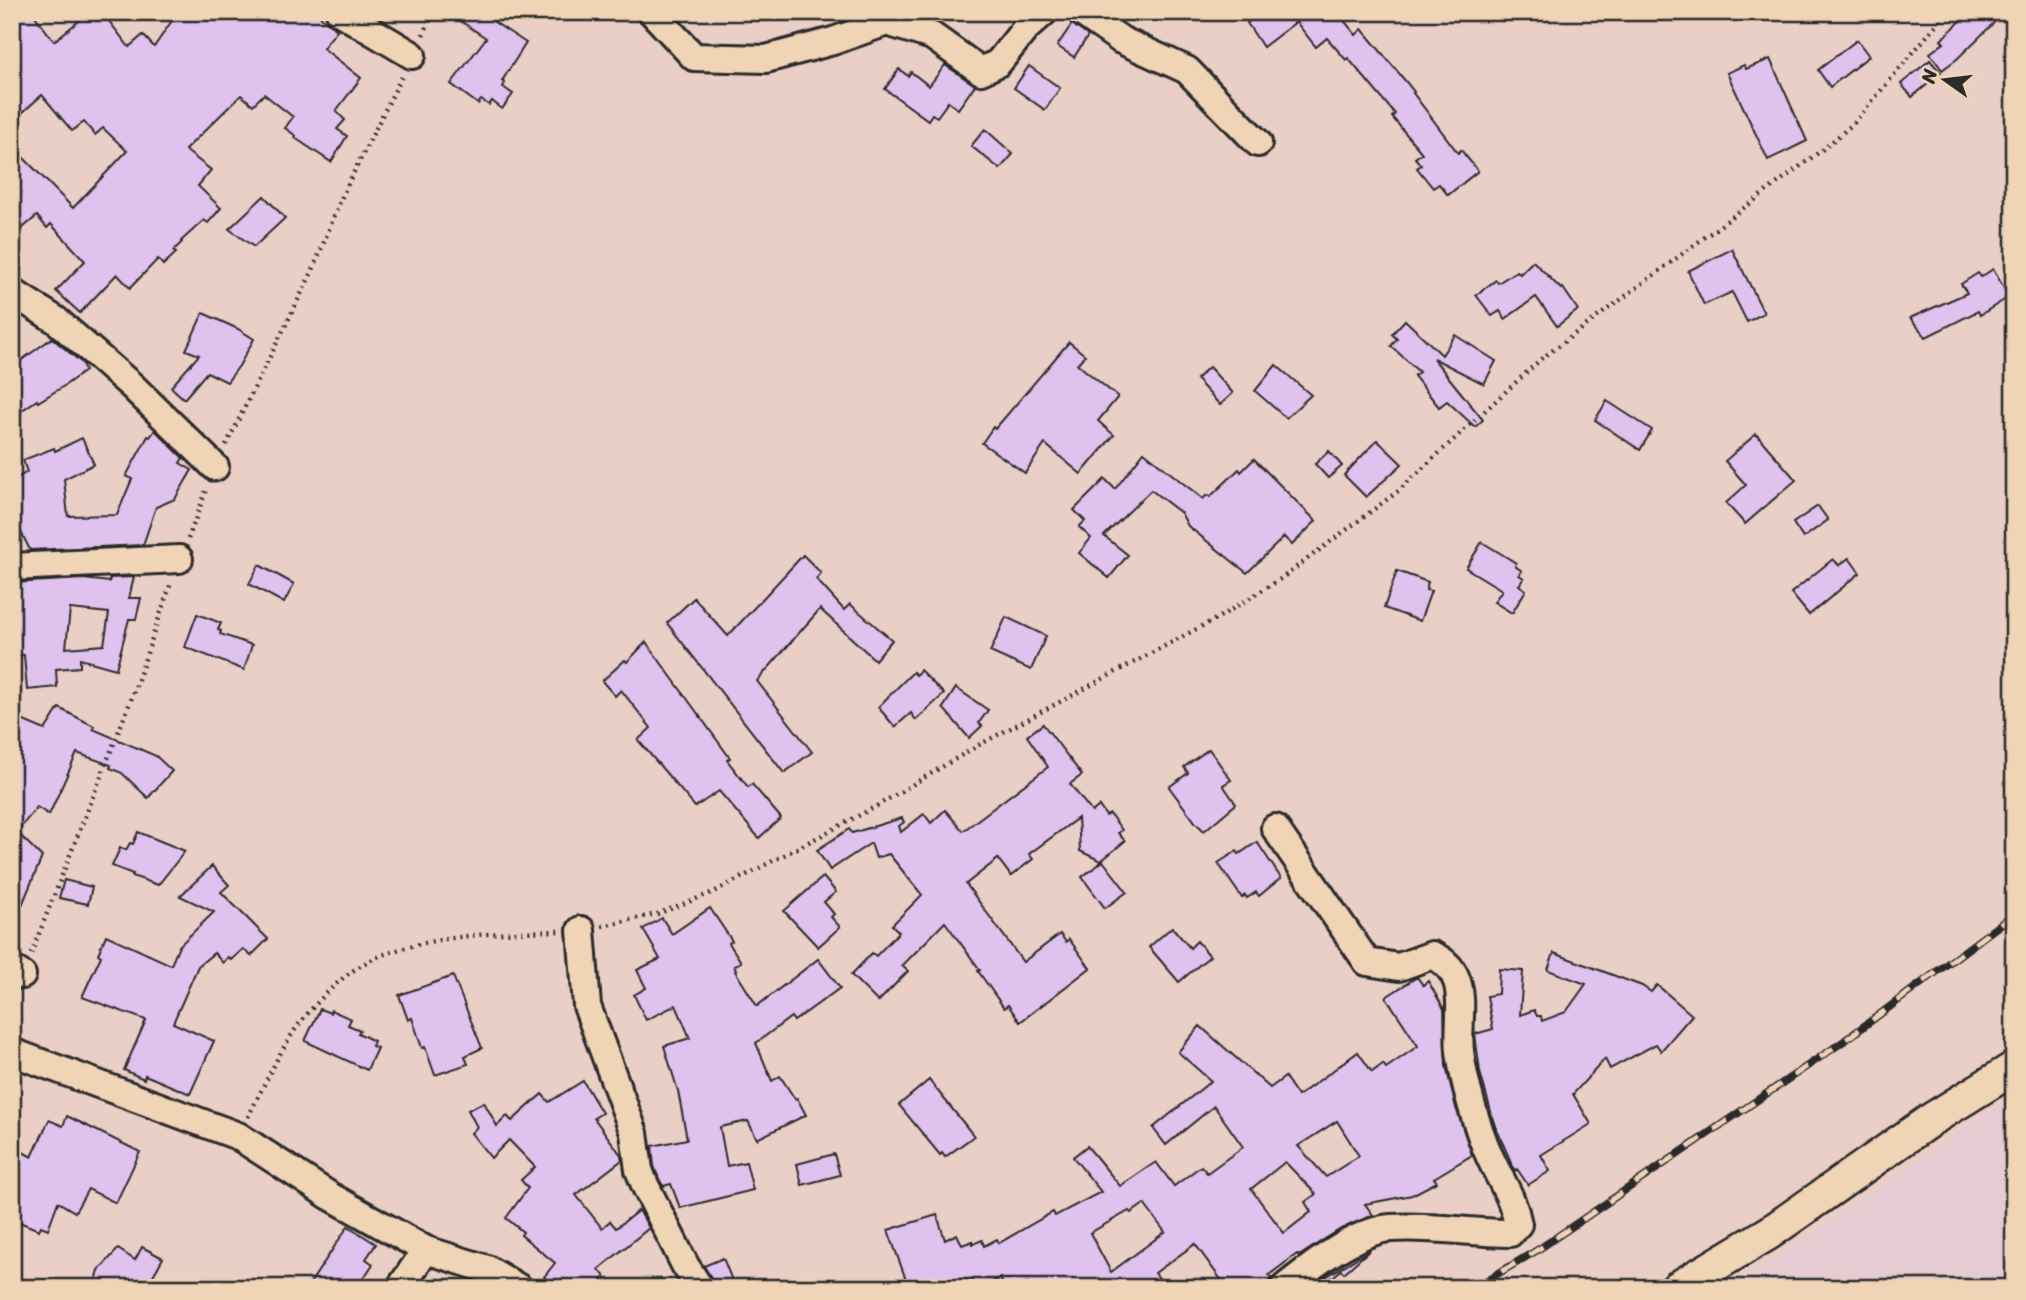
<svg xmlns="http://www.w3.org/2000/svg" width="2026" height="1300" font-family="Sriracha,sans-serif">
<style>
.built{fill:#e7cbd3}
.building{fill:#e0c2ef;stroke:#2b2b2b;stroke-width:2;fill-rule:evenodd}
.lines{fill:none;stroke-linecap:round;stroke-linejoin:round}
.minor-casing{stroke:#2b2b2b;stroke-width:32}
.major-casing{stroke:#2b2b2b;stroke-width:37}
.path{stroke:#2b2b2b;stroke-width:4.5;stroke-dasharray:2 5;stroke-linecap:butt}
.minor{stroke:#efd4b6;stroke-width:26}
.major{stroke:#efd4b6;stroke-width:32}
.rail-casing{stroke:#2b2b2b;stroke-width:8}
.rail{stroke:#efd4b6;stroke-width:5;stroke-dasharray:16;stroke-linecap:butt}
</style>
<rect width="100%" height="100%" fill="#eacfc7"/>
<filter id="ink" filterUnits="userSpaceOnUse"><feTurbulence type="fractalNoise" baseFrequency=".0143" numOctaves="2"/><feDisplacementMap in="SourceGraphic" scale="14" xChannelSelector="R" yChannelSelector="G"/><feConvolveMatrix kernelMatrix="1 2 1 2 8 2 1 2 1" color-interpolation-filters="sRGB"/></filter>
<g filter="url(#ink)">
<polygon class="built" points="2014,1094 2014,1288 1735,1288"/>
<g class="building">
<polygon points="12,12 32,12 54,41 90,12 102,12 129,47 143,35 154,47 178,12 315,12 337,30 323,48 361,78 336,111 345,120 337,129 347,136 331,162 295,138 296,136 285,128 293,117 264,94 253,105 241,95 185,150 211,170 198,186 221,208 208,223 204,220 181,241 182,242 173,251 176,253 163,265 158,259 130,288 117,274 80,313 56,291 85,261 51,224 47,228 37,216 12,237 12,146 73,208 127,151 103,128 95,135 84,122 72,131 42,95 12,122"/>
<polygon points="447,12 479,12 526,43 502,81 505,83 503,87 513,94 502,109 492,101 489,105 481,100 478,104 451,84 486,38"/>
<polygon points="1259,12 1337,12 1356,35 1362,29 1407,83 1414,92 1413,93 1458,153 1461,150 1478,171 1448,195 1439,184 1433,188 1417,168 1421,165 1415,158 1422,153 1392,117 1395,114 1348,58 1346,60 1327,38 1316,47 1296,22 1263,47 1247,23"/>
<polygon points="1970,12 2005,12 1957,59 1942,70 1930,53 1944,43 1941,40"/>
<polygon points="1072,24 1088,36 1074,57 1057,46"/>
<polygon points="1857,40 1869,56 1830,87 1818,70"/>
<polygon points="1770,59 1807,141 1768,160 1727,73 1744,65 1746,69"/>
<polygon points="1930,60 1941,73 1912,97 1901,84"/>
<polygon points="945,65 975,85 958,109 948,102 937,117 932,114 928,120 885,89 899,69 908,76 911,72 929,86"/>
<polygon points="1029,66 1060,88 1045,110 1014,88"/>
<polygon points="985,129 1013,154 1000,169 971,146"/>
<polygon points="264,196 285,218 254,247 229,229"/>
<polygon points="1732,249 1764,313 1747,322 1732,292 1704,305 1688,271"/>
<polygon points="1533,261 1561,289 1563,288 1578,310 1557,326 1536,297 1505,319 1500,311 1492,316 1476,295 1496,280 1498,283 1517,271 1520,274"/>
<polygon points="1993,269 2009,297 1980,315 1978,311 1926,337 1910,318 1967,293 1961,284 1978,273 1981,277"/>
<polygon points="203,313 238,329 254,339 239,366 227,382 207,372 184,399 171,387 199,355 186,350"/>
<polygon points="1405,320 1442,355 1455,335 1496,361 1484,384 1433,358 1483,420 1475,427 1447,401 1439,407 1414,376 1419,372 1391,346 1397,339 1392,334"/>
<polygon points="52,338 82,363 85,371 64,386 38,402 37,400 12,417 12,367"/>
<polygon points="1069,342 1085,355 1077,364 1118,397 1098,421 1114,435 1081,474 1045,444 1025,473 982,443 993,427 995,429"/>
<polygon points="1276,365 1311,395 1286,418 1255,391"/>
<polygon points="1209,367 1233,393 1220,405 1196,379"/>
<polygon points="1607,401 1652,430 1640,450 1595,420"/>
<polygon points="155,430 183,458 180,463 192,470 175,499 156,507 143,545 30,550 12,514 12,481 27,472 23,460 54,448 55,451 82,438 94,464 64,479 68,516 117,515 132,479 126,476 148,436 150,437"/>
<polygon points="1756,434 1796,480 1745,524 1726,503 1746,485 1725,461"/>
<polygon points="1377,440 1402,464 1366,497 1344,475"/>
<polygon points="1329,451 1342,466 1328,478 1315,464"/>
<polygon points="1144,452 1203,499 1207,495 1210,497 1239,469 1241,472 1254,459 1316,521 1292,545 1284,537 1247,573 1188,526 1181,513 1151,490 1104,536 1128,555 1109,578 1079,553 1091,538 1079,527 1085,521 1074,510 1105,479 1115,489"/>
<polygon points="1818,506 1828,520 1803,538 1793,523"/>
<polygon points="1482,542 1516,563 1515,566 1522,571 1519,575 1524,578 1519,585 1526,590 1512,613 1494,602 1502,590 1466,568"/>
<polygon points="803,555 821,573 816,579 844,610 850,604 892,640 875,660 820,609 757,681 812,752 784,773 667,623 694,598 728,636"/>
<polygon points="1849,558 1860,573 1809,615 1791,593 1833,559 1839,565"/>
<polygon points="259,565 294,584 284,603 249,584"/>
<polygon points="1397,571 1428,582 1426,590 1431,591 1420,621 1384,608"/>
<path d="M134,577L129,598H141L136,619H129L116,669L80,659V667L56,669L57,687L27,690L24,655L12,656V583L83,579L109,582L110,578ZM70,609L109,613L104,645L66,648Z"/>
<polygon points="197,614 221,623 218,630 221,631 220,634 252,645 244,670 185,647"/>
<polygon points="1006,617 1046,636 1031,670 990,652"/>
<polygon points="646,642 730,758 727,760 748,787 752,784 781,818 759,838 719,791 695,807 638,740 651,728 621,690 615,696 602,681 625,660 627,662"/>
<polygon points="920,670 944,694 916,720 911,713 895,727 878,707 913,672 916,675"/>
<polygon points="956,688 988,710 979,723 982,726 969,738 943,708"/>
<polygon points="59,708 94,726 93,729 156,756 172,771 148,798 122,773 110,768 111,765 77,753 49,815 37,807 17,832 42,857 12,929 12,716 45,730"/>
<polygon points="1043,724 1082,775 1070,784 1092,812 1099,806 1106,816 1110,814 1122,830 1118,833 1125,841 1101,861 1080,851 1078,818 1029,854 1033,859 1011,876 998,859 966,884 1023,962 1060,934 1066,942 1069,939 1090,968 1020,1022 1008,1005 1004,1008 978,971 980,970 945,922 902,966 908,971 878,1002 851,975 872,953 876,956 899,932 892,925 922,895 889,854 876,858 871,843 830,870 817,850 849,829 852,833 902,818 904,822 899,826 901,832 924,814 931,823 945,810 963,831 1048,767 1027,736"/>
<polygon points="1209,749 1231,780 1223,785 1236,804 1204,831 1196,823 1169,787 1188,773 1184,767"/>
<polygon points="138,832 185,851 158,885 132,876 133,874 112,866 120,848 126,850 130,843 133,844"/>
<polygon points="1257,842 1281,878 1259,896 1256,892 1247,898 1245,895 1242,898 1218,863 1237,851 1239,854"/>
<polygon points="1103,861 1127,892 1105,908 1082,877"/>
<polygon points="212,866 229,885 221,892 268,939 251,956 243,949 231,960 228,957 223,963 214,953 198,966 173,1023 214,1041 190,1094 145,1075 144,1079 124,1070 146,1020 82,997 101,956 98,954 106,935 171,965 179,946 214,912 180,896"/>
<polygon points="823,877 836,892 824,902 834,914 831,917 840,927 818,947 784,911"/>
<polygon points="64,880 92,887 88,904 59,898"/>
<polygon points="710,908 732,941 729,943 741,962 734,966 736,970 735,971 757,1006 818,959 840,988 794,1021 791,1017 756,1043 772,1081 780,1076 795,1099 797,1098 806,1115 757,1139 748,1121 720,1127 727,1166 746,1162 753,1190 680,1208 671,1184 663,1186 659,1179 654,1166 652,1146 687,1139 678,1091 664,1046 690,1038 676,1005 646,1020 634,995 646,988 637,970 660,959 643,929 662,918 672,934"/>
<polygon points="1172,927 1190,948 1197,941 1210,956 1179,982 1149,947"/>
<polygon points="1554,953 1642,986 1651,992 1657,985 1692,1015 1661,1051 1656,1044 1610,1069 1605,1059 1573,1094 1591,1124 1541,1155 1550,1171 1528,1185 1517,1169 1515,1171 1495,1126 1480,1072 1475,1034 1493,1029 1487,996 1498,994 1499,969 1523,971 1520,1015 1534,1010 1537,1016 1541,1016 1542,1021 1566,1012 1586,984 1548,970"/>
<polygon points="453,976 482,1048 465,1056 468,1064 435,1075 425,1047 422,1048 412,1018 408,1020 399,995"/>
<path d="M1417,977L1423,985L1428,981L1444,1009L1446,1066L1456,1108L1472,1155L1434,1178L1437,1182L1412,1195L1365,1204L1373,1215L1341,1229L1299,1256L1297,1254L1269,1275L1272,1279L1259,1288H1227L1195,1244L1155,1273L1166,1288H1031L1028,1283L1017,1288H1005L1000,1278L980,1288H976L971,1279L963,1282L962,1279L936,1288H909L888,1230L937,1215L945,1240L957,1234L962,1245L973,1241V1244L982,1240L984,1246L997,1239L999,1243L1053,1212L1055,1216L1101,1192L1073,1157L1087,1146L1120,1186L1156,1162L1174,1186L1201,1166L1207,1173L1243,1147L1214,1106L1166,1145L1153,1128L1211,1081L1178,1052L1200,1026L1270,1088L1285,1077L1298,1096L1358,1052L1372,1072L1383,1064L1386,1068L1418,1046L1386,997ZM1337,1121L1359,1156L1326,1177L1298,1146ZM1285,1162L1316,1194L1305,1202L1311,1212L1284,1233L1251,1189ZM1144,1204L1165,1232L1111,1272L1090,1233L1129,1211L1131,1213Z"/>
<polygon points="320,1009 330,1013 331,1010 351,1019 348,1025 360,1030 358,1033 374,1041 372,1046 377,1048 367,1070 305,1041"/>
<polygon points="929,1080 974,1136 945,1157 942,1153 940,1155 899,1105"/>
<polygon points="583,1081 602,1113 594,1118 621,1155 622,1160 576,1195 602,1228 610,1221 616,1228 639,1210 649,1228 599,1269 605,1277 596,1288 555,1288 544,1277 555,1263 521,1235 523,1232 506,1218 528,1188 521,1180 535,1167 509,1140 491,1158 471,1133 477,1127 468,1110 484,1102 497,1126 507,1116 512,1121 542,1094 549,1102"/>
<polygon points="67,1116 140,1152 116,1203 88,1189 75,1212 58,1202 48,1229 41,1226 39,1230 12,1219 12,1165 19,1150 32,1157 49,1120 63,1126"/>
<polygon points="834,1154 840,1175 802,1185 797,1164"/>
<polygon points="348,1226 376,1244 366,1259 373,1264 357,1288 307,1288"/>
<polygon points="142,1247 163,1258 146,1288 94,1288 99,1270 118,1249 135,1260"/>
<polygon points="1370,1250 1344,1273 1341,1270 1323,1286 1319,1281"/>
<polygon points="723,1258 735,1288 716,1288 704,1266"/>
</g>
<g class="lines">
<defs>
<g id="minor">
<polyline points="340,12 412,55"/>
<polyline points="652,12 694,57 766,59 833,41 887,22 932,36 981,71 998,63 1026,28 1044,12"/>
<polyline points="1081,12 1121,40 1187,70 1258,143"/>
<polyline points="12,292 56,320 132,386 215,467"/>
<polyline points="12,567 179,559"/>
<path d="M1275,828L1367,962L1399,967L1432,955C1473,973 1456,1016 1460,1051C1463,1080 1477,1128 1489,1155C1500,1180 1513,1197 1518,1224L1510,1233C1470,1233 1431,1225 1391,1228C1357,1230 1310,1267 1284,1288"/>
<polyline points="581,930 587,1006 634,1133 639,1170 645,1185 685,1265 700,1288"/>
<polyline points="12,969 22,975"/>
<polyline points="12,1052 238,1136 330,1196 426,1250 487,1269 519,1288"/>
<polyline points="400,1288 426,1250"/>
</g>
<polyline id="major" points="1677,1288 1769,1233 1932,1119 2014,1068"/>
</defs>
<use href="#minor" class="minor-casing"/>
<use href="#major" class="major-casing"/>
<g class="path">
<polyline points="423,35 434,12"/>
<polyline points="226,445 313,270 343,194 403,74"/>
<polyline points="188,539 207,488"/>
<polyline points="602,926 657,914 714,892 875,807 977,746 1221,616 1282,578 1397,492 1541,359 1822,150 1854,123 1947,12"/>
<polyline points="31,954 131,700 171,583"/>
<path d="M248,1117C264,1086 282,1045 303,1019C324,994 349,968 380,956C433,935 503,932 559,931"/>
</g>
<use href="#minor" class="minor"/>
<use href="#major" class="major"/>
<defs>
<polyline id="rail" points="1474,1288 1539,1249 1844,1041 2014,914"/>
</defs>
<use href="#rail" class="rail-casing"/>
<use href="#rail" class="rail"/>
</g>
</g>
<rect width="2026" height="1300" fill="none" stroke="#efd4b6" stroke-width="42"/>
<rect x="21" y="21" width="1984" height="1258" fill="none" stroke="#2b2b2b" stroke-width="2.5" filter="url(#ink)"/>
<g transform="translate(1945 80) rotate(284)" stroke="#efd4b6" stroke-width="5" paint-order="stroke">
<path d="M0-5L12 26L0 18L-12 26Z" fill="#2b2b2b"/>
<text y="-10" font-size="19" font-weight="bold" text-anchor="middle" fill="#2b2b2b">N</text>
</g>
</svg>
